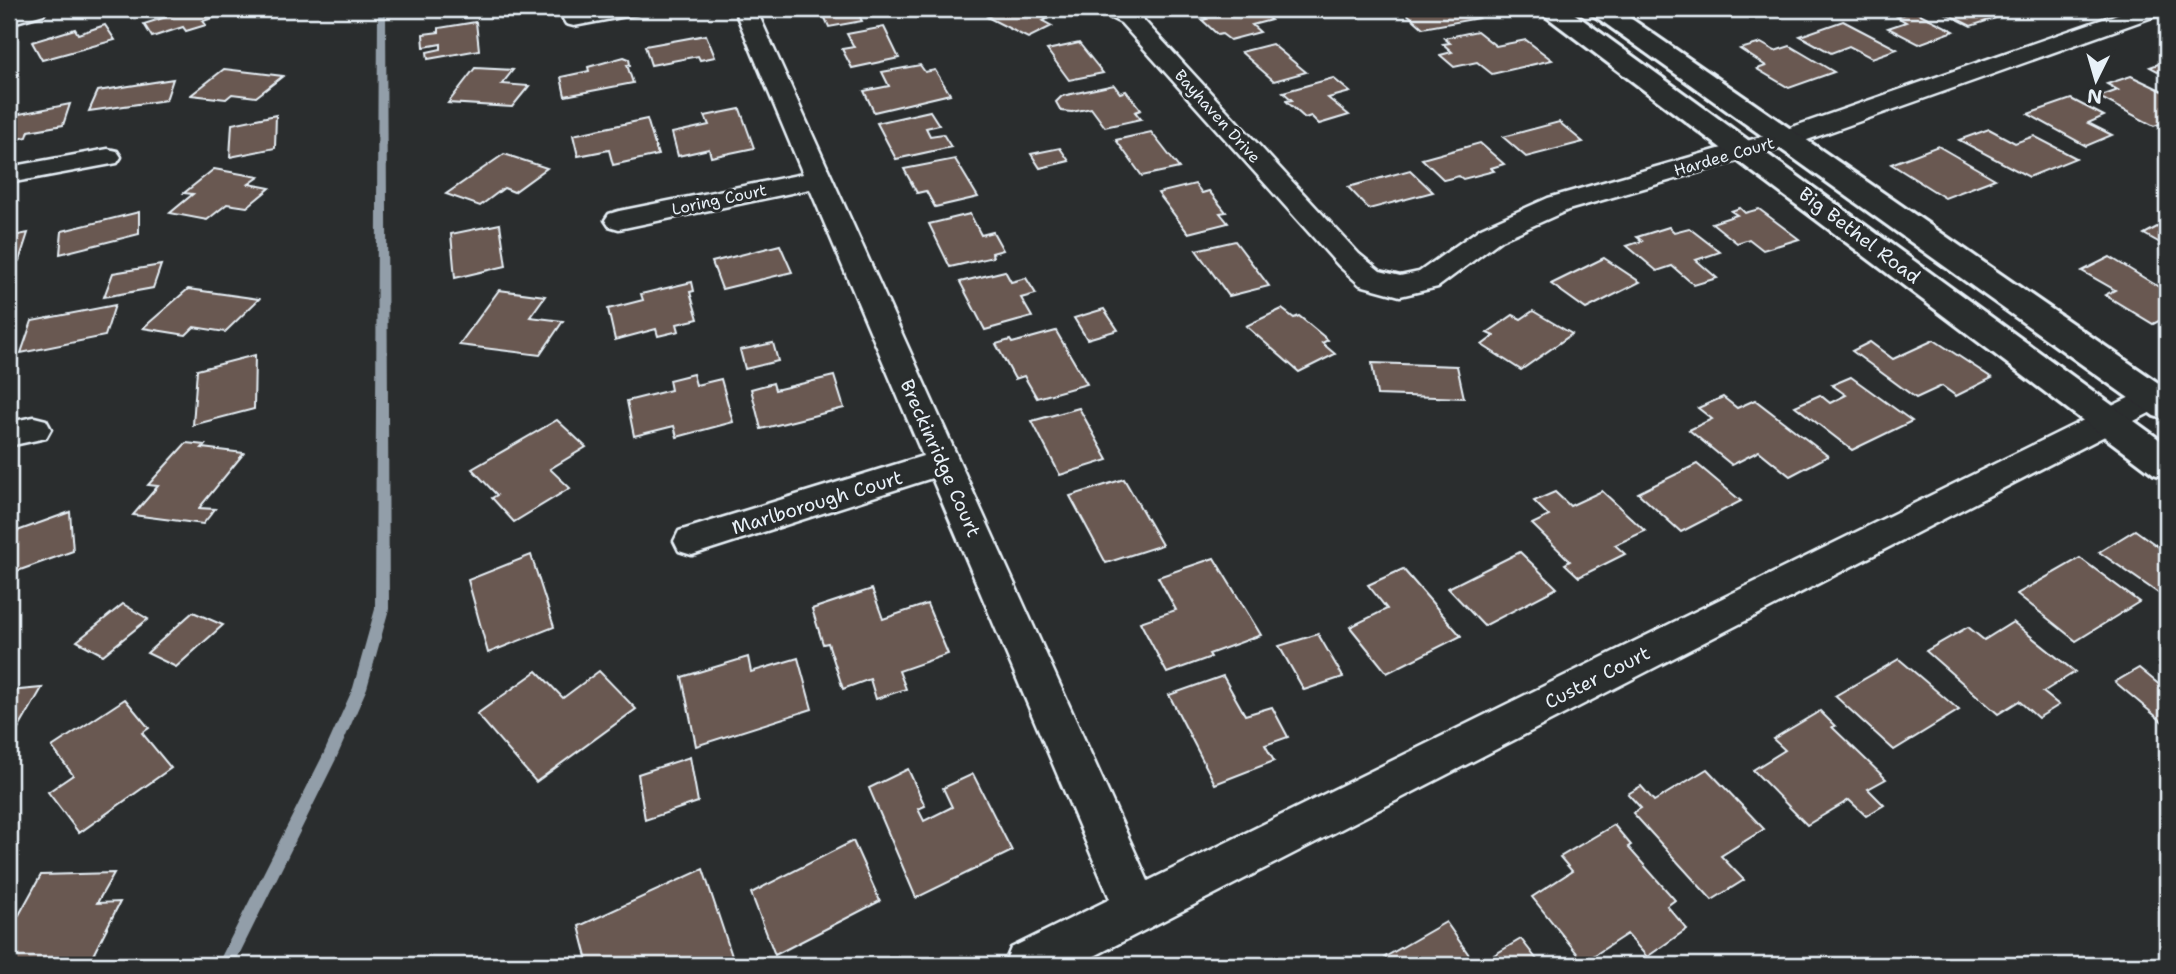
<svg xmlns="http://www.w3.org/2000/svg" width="2176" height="974" font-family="'Shantell Sans',sans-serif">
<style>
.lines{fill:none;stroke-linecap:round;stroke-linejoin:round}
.stream{fill:#929ea9;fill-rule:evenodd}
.building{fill:#695851;stroke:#e8f1f8;stroke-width:2}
.minor-casing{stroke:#e8f1f8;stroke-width:5}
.secondary-casing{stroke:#e8f1f8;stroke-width:6}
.minor{fill:#2a2d2e;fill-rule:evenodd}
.secondary{fill:#2a2d2e;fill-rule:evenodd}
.labels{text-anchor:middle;stroke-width:6;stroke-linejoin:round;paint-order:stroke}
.far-street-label{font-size:16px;fill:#e8f1f8;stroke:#2a2d2e}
.street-label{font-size:19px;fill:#e8f1f8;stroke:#2a2d2e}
</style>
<rect width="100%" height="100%" fill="#2a2d2e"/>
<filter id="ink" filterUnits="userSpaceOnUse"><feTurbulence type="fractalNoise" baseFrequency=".0143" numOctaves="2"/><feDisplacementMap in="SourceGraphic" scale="14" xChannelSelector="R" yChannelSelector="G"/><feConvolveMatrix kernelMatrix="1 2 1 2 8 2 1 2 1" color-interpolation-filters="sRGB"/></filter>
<g filter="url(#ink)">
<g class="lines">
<polygon class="stream" points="378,9 386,9 389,609 367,688 336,759 234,965 217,965 323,755 353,688 375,609"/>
</g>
<g class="building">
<polygon points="191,9 209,9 216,17 203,21 206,25 186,31 183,27 152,37 144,24"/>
<polygon points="821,9 856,9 862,21 829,27"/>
<polygon points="1004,9 1026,9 1047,19 1043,21 1052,26 1028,38 987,17"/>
<polygon points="1218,9 1256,9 1271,20 1252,25 1260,32 1230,40 1222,34 1218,35 1202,20 1207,19 1200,13"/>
<polygon points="1415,9 1474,9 1476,11 1471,12 1479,18 1423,28 1404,11"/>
<polygon points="1944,9 2002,9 2011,13 1971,26 1939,10"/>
<polygon points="1914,11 1954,31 1919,44 1888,28 1906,22 1897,17"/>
<polygon points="1843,21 1897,49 1872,58 1849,46 1831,53 1800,36"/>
<polygon points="476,22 479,50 428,59 427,52 441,49 441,44 424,47 423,34 439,32 439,28"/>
<polygon points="105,25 115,40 42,60 32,42 75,29 78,34"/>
<polygon points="884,27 899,58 852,68 842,49 854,47 847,34"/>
<polygon points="1477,31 1496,46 1526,40 1552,60 1492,74 1477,62 1454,67 1440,55 1452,52 1443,44 1450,43 1444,38"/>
<polygon points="706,35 715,57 700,60 698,56 651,65 645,46"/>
<polygon points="1079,43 1103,73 1069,80 1047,50"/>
<polygon points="1761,43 1775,51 1790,46 1834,72 1789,88 1757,69 1766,66 1740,49"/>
<polygon points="1272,44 1306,72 1274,81 1241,52"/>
<polygon points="624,57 629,59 630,65 627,65 633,83 565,96 561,77 589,71 588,67"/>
<polygon points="2167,61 2167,76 2150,67"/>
<polygon points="920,65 925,72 935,70 950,94 874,112 864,91 889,86 882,72"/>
<polygon points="475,68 513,70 502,84 529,86 512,107 448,103"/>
<polygon points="224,69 283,76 256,97 232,94 226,99 191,95"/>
<polygon points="2131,76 2167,93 2167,121 2154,126 2099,97 2118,90 2107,84"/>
<polygon points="1333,78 1350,92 1328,98 1349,115 1319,124 1311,116 1305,118 1286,101 1292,100 1283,92"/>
<polygon points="173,79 166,100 89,111 98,91"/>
<polygon points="1114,85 1120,93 1126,91 1141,110 1135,112 1141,119 1105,127 1091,108 1072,112 1061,111 1056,102 1062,96"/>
<polygon points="2071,99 2104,116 2088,123 2112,135 2086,146 2028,114"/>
<polygon points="70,104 63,125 29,131 27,137 9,141 9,116"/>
<polygon points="740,109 754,148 711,157 709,149 678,156 672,133 709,125 705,116"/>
<polygon points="930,111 939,125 926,128 930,136 943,134 951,147 896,159 877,123"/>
<polygon points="276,115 275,148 230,157 232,124"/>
<polygon points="647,119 658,155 613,165 609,150 578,156 573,135"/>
<polygon points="1559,122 1583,142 1526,157 1503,137"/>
<polygon points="1989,129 2015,143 2034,136 2076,158 2029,177 1959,140"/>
<polygon points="1151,132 1179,168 1142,176 1116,140"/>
<polygon points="1480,143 1504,164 1491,168 1494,171 1463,179 1459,176 1444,180 1422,159"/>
<polygon points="1938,146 1995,179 1945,198 1891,164"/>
<polygon points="1060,148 1069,161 1040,168 1031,154"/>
<polygon points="504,154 547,168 514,192 504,188 480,206 446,194"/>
<polygon points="955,159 978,197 935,207 926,191 917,193 904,169"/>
<polygon points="214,169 259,177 249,184 270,188 247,207 227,204 207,220 170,213 193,194 184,193"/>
<polygon points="1410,170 1433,192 1369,209 1348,187"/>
<polygon points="1195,184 1202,193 1209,191 1226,212 1220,213 1228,223 1188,233 1158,193"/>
<polygon points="1740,208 1745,213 1759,209 1799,239 1763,250 1749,239 1737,243 1712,223 1737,215 1731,211"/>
<polygon points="139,212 139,234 60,254 62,231"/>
<polygon points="970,214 981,235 993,232 1003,250 992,253 993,257 950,267 929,224"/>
<polygon points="500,224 506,266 455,278 451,234"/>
<polygon points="2159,226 2167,231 2167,250 2159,246 2162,244 2144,234"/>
<polygon points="1669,227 1674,232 1689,228 1720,252 1696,260 1717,278 1694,285 1672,266 1657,271 1627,246 1642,241 1637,237"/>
<polygon points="28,233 19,261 9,263 9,237"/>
<polygon points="1235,241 1269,286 1229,296 1196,250"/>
<polygon points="780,245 792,272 722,289 712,262"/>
<polygon points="2110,257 2167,292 2167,317 2153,324 2105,295 2115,290 2082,271"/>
<polygon points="1604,258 1640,282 1586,309 1551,284"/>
<polygon points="161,265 153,288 104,297 113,273"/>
<polygon points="1005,271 1011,282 1026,278 1036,294 1021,298 1032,317 985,330 960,282"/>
<polygon points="692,282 694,291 690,292 698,319 677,324 679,331 658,336 656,329 615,340 608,309 643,300 641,294"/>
<polygon points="188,289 259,299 225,332 194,327 186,335 143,328"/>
<polygon points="499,290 545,296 530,317 563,321 540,355 459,345"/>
<polygon points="115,305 105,336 21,353 32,321"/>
<polygon points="1104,309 1118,330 1087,339 1074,318"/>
<polygon points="1282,309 1294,318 1299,316 1328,340 1322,343 1335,354 1299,372 1246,326"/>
<polygon points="1533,311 1572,334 1521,370 1482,345 1494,336 1487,333 1513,315 1521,319"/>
<polygon points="1056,331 1087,384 1037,398 1024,376 1015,379 996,344 1010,340 1012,343"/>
<polygon points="1934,340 1992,378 1956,396 1942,386 1916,398 1852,351 1870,342 1893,359"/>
<polygon points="773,343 778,361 745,369 740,350"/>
<polygon points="255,355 254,409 193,425 197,370"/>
<polygon points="1372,363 1457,366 1464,398 1377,395"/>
<polygon points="693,374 696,385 721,379 733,422 677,437 674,426 634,436 627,401 671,390 669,380"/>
<polygon points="834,376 844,408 761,429 751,389 773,383 775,390"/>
<polygon points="1851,377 1912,421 1852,450 1795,406 1820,395 1830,403 1846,395 1832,385"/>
<polygon points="1723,397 1737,408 1755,400 1828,456 1790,476 1759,451 1732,465 1689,430 1712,419 1698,408"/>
<polygon points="1079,408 1108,460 1060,475 1032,421"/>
<polygon points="557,420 586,447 550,469 570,488 514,522 492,498 497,495 472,469"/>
<polygon points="186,443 205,445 202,448 244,453 199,508 215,509 203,524 133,515 158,486 148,485"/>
<polygon points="1697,464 1741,501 1681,532 1638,493"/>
<polygon points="1124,479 1162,545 1106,563 1070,496"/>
<polygon points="1602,491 1645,531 1615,545 1625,554 1579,577 1565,564 1570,561 1532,524 1549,516 1534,501 1555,492 1570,506"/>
<polygon points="70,512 73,551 9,574 9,534"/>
<polygon points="2135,530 2167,553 2167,599 2099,552"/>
<polygon points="1520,552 1557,588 1484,626 1448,588"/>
<polygon points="531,555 554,627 488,653 468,580"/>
<polygon points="1214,558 1261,635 1209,654 1211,657 1167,673 1140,622 1176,610 1158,577"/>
<polygon points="2080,558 2139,602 2076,641 2017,594"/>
<polygon points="1403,569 1461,636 1387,673 1350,627 1387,609 1368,585"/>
<polygon points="872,589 883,619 927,604 948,654 899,671 906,689 876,699 870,679 843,689 828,643 823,644 812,609"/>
<polygon points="123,604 148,619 103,655 77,641"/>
<polygon points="193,612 223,625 176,667 147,653"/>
<polygon points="2013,622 2075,672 2043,692 2059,705 2038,718 2019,701 1998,714 1926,651 1968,627 1984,640"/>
<polygon points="1318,634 1343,677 1304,690 1279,646"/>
<polygon points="748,657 751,672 798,658 812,709 696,746 682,677"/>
<polygon points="1899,659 1959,710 1894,750 1835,696"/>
<polygon points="2139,668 2167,691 2167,721 2164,723 2115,682"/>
<polygon points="537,671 563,698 599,671 636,709 536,782 477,714"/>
<polygon points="1223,676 1245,715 1272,707 1288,737 1265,745 1274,761 1215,784 1169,695"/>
<polygon points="42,688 12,740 9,740 9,691"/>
<polygon points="125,699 149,728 142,733 171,768 79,833 48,792 73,775 52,747"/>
<polygon points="1820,711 1835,726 1832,727 1886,779 1868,789 1884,805 1866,816 1849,800 1807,825 1753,770 1785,750 1773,739"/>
<polygon points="690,757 698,802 645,820 638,774"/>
<polygon points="908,769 925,806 918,809 924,821 952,807 943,788 973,774 1012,851 916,898 869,788"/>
<polygon points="1707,769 1764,829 1721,856 1744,880 1712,900 1633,813 1641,808 1628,794 1641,786 1654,801"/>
<polygon points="1614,825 1631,845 1628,847 1675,900 1667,906 1687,929 1647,957 1627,934 1584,962 1532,897 1572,871 1560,857"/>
<polygon points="853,841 880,901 775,955 751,893"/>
<polygon points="703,869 735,965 589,965 579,926"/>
<polygon points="114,873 97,903 120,902 88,965 9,965 9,933 41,875"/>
<polygon points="1446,922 1476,965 1391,965 1385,957"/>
<polygon points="1521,939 1541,965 1477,965"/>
</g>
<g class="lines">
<defs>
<g id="minor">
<polygon points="47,9 44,14 9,24 9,10"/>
<polygon points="593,9 640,9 637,14 574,26 566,24 563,19 566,14"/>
<polygon points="734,9 756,9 1148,881 2167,379 2167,404 1077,965 1004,965 1011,948 1110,899 932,478 692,555 679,551 674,541 679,531 923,456 810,189 619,229 609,226 605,220 609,214 619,211 803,174"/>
<polygon points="1100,9 1128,9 1137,13 1359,254 1380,271 1400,276 1419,272 1481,228 1548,198 1778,132 2132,9 2164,9 2161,14 1796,144 1568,210 1501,240 1438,287 1400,296 1360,285 1339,266 1121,23 1103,14"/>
<polygon points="108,149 117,151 121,157 117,163 9,183 9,167"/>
<polygon points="34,417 46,420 51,429 46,438 9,446 9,422"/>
</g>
<g id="secondary">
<polygon points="1540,9 1568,9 2167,445 2167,478 2154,474 1543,14"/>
<polygon points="1589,9 1617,9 2167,389 2167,420 2154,416 1592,14"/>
</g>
</defs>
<use href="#minor" class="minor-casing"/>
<use href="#secondary" class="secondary-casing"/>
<use href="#minor" class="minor"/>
<use href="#secondary" class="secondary"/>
</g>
</g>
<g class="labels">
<g class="far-street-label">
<text transform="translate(1218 116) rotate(48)" y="6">Bayhaven Drive</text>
<text transform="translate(1724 156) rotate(-16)" y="6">Hardee Court</text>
<text transform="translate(719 199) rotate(-12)" y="6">Loring Court</text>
</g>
<g class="street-label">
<text transform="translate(1860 235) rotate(37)" y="7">Big Bethel Road</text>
<text transform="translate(941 458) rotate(66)" y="7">Breckinridge Court</text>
<text transform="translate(817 502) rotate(-17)" y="7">Marlborough Court</text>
<text transform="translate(1597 677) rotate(-27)" y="7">Custer Court</text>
</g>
</g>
<rect width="2176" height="974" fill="none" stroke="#2a2d2e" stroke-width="35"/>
<rect x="18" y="18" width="2141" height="939" fill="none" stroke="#e8f1f8" stroke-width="2.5" filter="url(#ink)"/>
<g transform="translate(2096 80) rotate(185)" stroke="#2a2d2e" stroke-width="5" paint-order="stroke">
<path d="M0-5L12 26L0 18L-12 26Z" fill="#e8f1f8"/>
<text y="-10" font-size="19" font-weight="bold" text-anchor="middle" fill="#e8f1f8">N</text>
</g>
</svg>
